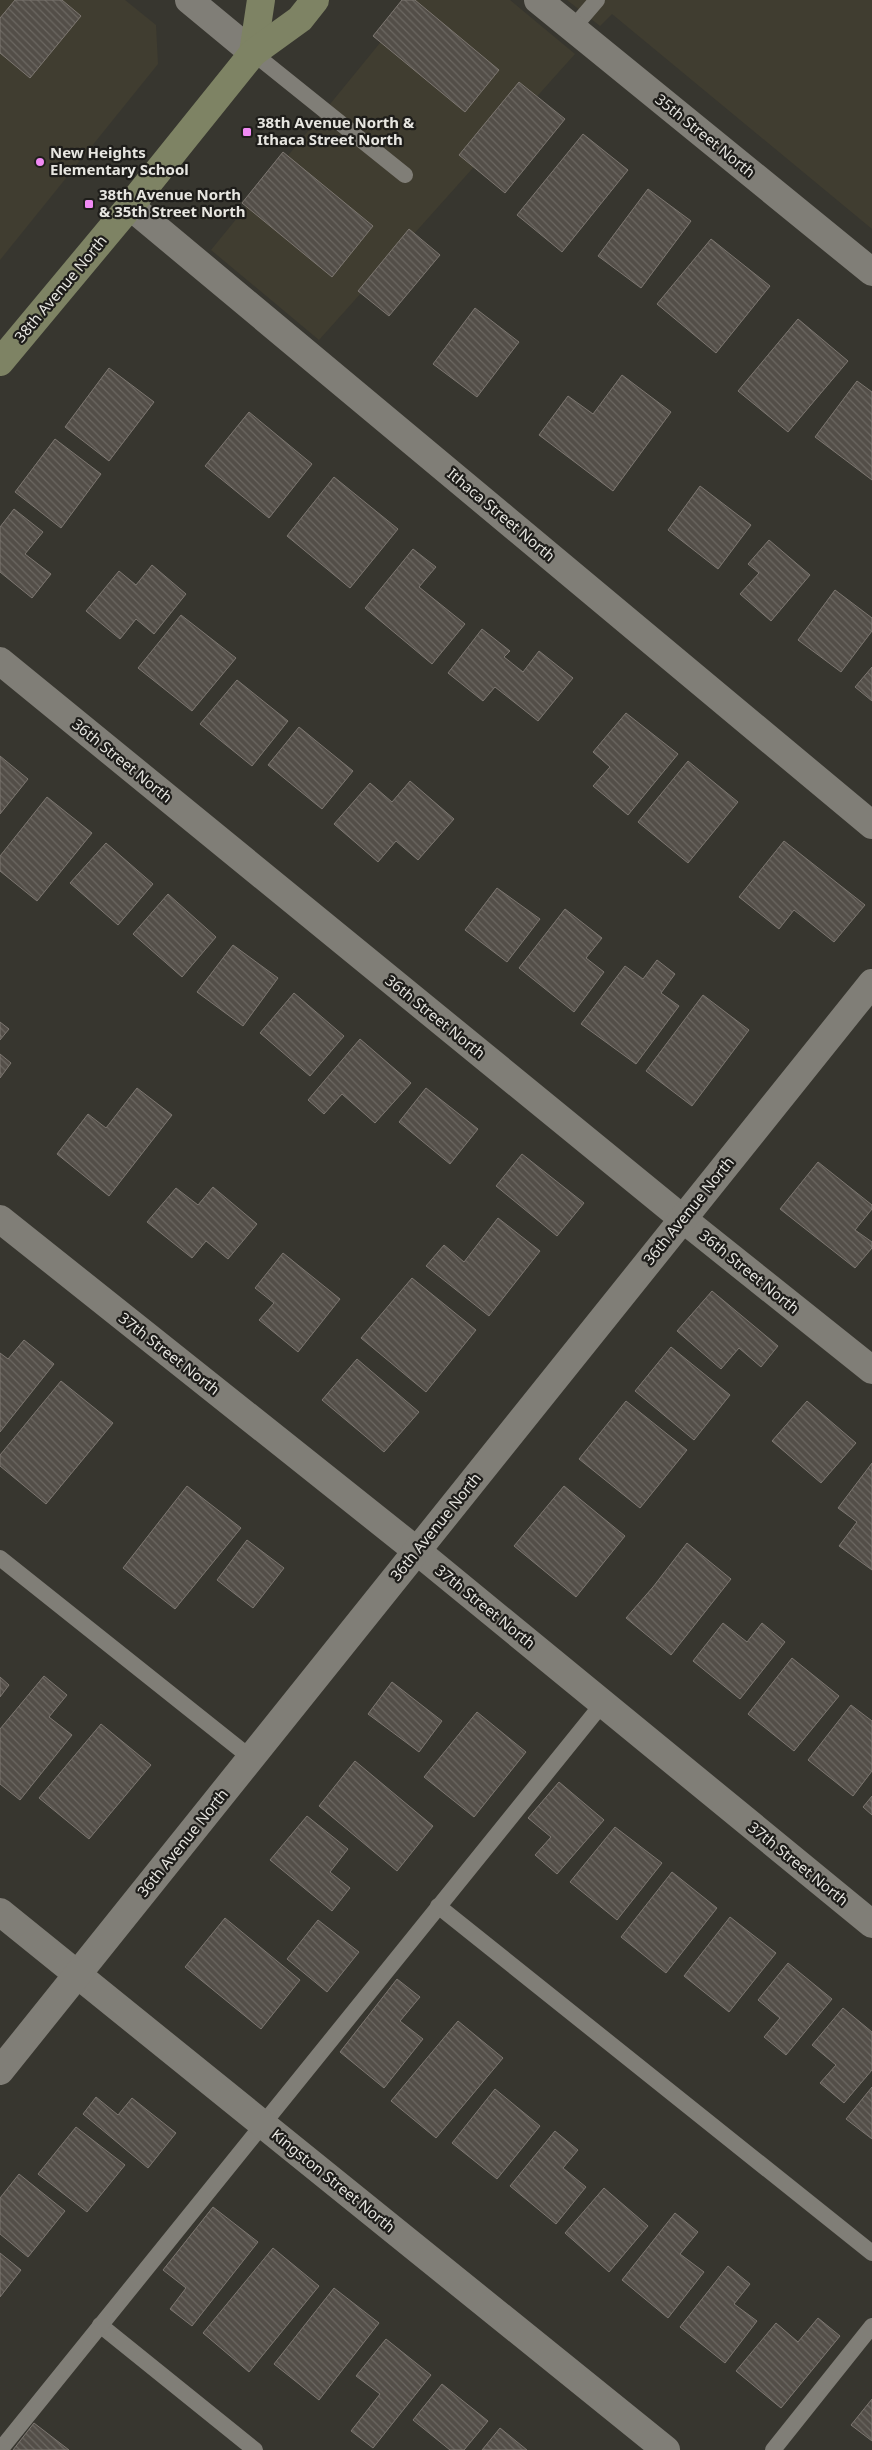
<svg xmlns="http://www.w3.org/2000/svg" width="872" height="2450" font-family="'Noto Sans',sans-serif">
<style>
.built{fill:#403d30}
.building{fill:url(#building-back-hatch);stroke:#7d7771}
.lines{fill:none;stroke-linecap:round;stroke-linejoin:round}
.service{stroke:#807e77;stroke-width:16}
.minor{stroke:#807e77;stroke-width:28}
.tertiary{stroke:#807e77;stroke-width:28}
.secondary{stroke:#7e8364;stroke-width:28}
.poi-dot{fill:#f18af4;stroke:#1e1d1a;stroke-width:2}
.labels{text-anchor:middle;stroke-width:4.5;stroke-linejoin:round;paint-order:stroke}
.poi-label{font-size:15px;font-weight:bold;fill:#e7e6e1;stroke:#1e1d1a;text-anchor:start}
.street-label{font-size:15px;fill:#e7e6e1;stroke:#1e1d1a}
</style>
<defs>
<pattern id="building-back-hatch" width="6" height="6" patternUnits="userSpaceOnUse" patternTransform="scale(1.25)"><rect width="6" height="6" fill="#534e48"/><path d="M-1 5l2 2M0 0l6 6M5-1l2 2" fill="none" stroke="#6c6862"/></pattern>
</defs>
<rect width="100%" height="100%" fill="#37362f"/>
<g class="built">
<polygon points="0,0 125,0 156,25 158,64 0,260"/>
<polygon points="415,0 510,0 575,54 319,340 211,250"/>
<polygon points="567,0 872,0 872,229 612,14 600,26"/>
</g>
<g class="building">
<polygon points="15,0 62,0 81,16 30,78 0,53 0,18"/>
<polygon points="402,0 415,0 499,70 465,112 373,36"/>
<polygon points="519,82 565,119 505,193 459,155"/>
<polygon points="583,134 628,170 562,252 517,215"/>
<polygon points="283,152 373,226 332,277 242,203"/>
<polygon points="648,189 691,221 641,288 598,256"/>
<polygon points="409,229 440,255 389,316 358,291"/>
<polygon points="711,239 770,286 716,353 657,304"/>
<polygon points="475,308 519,342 477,397 433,364"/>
<polygon points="798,319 848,361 788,432 738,391"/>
<polygon points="109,368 154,402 109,461 65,427"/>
<polygon points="622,375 671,412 613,491 539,435 568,396 593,414"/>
<polygon points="857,381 872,392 872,480 815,437"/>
<polygon points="249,412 312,464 269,518 205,466"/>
<polygon points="55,439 101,474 61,528 15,492"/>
<polygon points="334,477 398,529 350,588 287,536"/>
<polygon points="700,486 751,525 718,569 668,530"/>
<polygon points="14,509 43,532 25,554 51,574 32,598 0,572 0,527"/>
<polygon points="769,540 810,575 771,621 740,594 759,573 748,564"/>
<polygon points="413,549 436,567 419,587 465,624 432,664 365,608"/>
<polygon points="152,565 186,594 154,634 136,619 120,639 86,611 119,571 136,585"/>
<polygon points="835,590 872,618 872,631 841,672 798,640"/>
<polygon points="181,615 236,658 192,711 138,668"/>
<polygon points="482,629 510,651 504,657 523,672 539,651 573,678 538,721 495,687 483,701 448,673"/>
<polygon points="872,667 872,701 855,687"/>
<polygon points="237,680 288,721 252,766 200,724"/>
<polygon points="626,713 678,754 628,815 593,786 610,767 593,752"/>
<polygon points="299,727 353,771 322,809 268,765"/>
<polygon points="0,756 28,779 0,814"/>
<polygon points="688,761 738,802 688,863 638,822"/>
<polygon points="410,781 454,819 418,860 396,841 378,862 334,824 370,783 392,802"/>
<polygon points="47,797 92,833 37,901 0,871 0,856"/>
<polygon points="784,841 865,905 834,942 794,910 779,929 739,897"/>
<polygon points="106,843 153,884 118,925 70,883"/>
<polygon points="497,888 540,919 507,962 465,930"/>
<polygon points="168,894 216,937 182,977 133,934"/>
<polygon points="565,909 602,938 586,958 604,972 574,1012 519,968"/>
<polygon points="233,945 278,978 243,1026 197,992"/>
<polygon points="657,960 675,974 661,993 679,1006 636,1064 581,1024 625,966 643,979"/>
<polygon points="294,993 344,1036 310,1076 260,1033"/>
<polygon points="703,995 749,1030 692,1106 646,1071"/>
<polygon points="0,1022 9,1029 0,1040"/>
<polygon points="360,1039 411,1083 375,1123 342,1094 324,1114 308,1100"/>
<polygon points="0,1054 11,1063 0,1078"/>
<polygon points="137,1088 172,1115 109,1196 57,1154 88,1114 106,1128"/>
<polygon points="426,1088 478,1129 450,1164 399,1122"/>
<polygon points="522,1154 584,1203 557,1236 496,1186"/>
<polygon points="818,1162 872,1205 872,1209 855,1230 872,1242 872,1248 855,1268 780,1209"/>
<polygon points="213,1187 257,1224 228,1259 206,1241 192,1258 147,1222 176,1188 198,1205"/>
<polygon points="498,1218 540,1251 489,1316 426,1266 444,1245 464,1262"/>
<polygon points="283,1253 340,1299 298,1352 259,1320 274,1303 255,1288"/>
<polygon points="412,1278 476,1330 426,1392 361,1338"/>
<polygon points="712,1291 778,1346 761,1367 739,1348 721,1369 677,1331"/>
<polygon points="24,1340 54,1364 0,1432 0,1353 8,1359"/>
<polygon points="671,1347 730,1395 694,1440 635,1391"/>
<polygon points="357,1359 419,1412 384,1452 322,1400"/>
<polygon points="61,1381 113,1423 46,1504 0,1466 0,1455"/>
<polygon points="626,1401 687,1450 640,1508 579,1459"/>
<polygon points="807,1401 856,1443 821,1483 772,1441"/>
<polygon points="872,1463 872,1570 839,1546 857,1522 838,1508"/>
<polygon points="187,1486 241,1528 175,1609 123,1568"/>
<polygon points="564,1486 625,1536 576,1597 514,1546"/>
<polygon points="247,1540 284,1568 253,1608 217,1580"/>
<polygon points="687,1543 731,1579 671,1655 626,1618 653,1587"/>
<polygon points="723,1623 747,1642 762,1623 785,1642 740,1699 693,1661"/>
<polygon points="792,1658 839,1696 794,1751 748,1714"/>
<polygon points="44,1676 67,1695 49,1717 72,1735 20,1800 0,1784 0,1729"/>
<polygon points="0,1677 9,1685 0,1697"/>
<polygon points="392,1682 442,1721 419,1752 368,1714"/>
<polygon points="851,1705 872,1721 872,1771 853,1796 808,1760"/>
<polygon points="477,1712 526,1752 474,1817 424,1777"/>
<polygon points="101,1724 151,1765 89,1839 39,1798"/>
<polygon points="355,1761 433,1826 397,1871 319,1806"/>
<polygon points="559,1782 604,1820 557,1874 535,1855 551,1837 528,1818"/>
<polygon points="872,1796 872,1815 863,1807"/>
<polygon points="307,1816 348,1849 330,1872 350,1888 332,1911 270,1860"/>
<polygon points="615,1827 662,1863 617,1920 570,1882"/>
<polygon points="672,1872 717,1908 666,1973 621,1937"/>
<polygon points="730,1917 776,1953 729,2012 684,1976"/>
<polygon points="225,1918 300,1980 261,2029 185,1967"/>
<polygon points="318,1920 359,1952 327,1992 287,1959"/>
<polygon points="788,1963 832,1999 786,2055 764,2037 780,2018 758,2000"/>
<polygon points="397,1979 420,1997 400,2021 423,2039 384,2088 340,2052"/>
<polygon points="843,2008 872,2032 872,2070 844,2103 820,2083 836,2065 812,2045"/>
<polygon points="458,2021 503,2058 436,2138 391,2101"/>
<polygon points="872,2087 872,2139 846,2119"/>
<polygon points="495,2089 540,2126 497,2179 452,2143"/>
<polygon points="96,2097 118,2115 132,2098 176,2133 148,2168 83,2114"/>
<polygon points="76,2127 125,2165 87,2212 38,2174"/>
<polygon points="555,2131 578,2150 563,2168 586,2187 556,2224 510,2186"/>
<polygon points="19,2174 65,2211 28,2257 0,2234 0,2198"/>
<polygon points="604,2188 648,2226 609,2272 565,2233"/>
<polygon points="213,2207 258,2242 192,2326 170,2309 186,2288 163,2270"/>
<polygon points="675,2213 698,2232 680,2254 704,2272 668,2318 622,2280"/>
<polygon points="273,2248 319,2286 249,2372 203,2333"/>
<polygon points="0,2253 21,2270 0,2297"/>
<polygon points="728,2266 750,2284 734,2304 757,2321 725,2363 680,2327"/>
<polygon points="334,2288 379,2323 319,2400 274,2364"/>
<polygon points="818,2318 840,2336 781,2408 736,2371 776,2323 798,2342"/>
<polygon points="386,2339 431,2375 373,2448 351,2431 380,2394 356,2376"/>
<polygon points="442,2384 488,2421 464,2450 450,2450 413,2420"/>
<polygon points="872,2399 872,2441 851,2425"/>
<polygon points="34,2423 69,2450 13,2450"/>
<polygon points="500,2428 527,2450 482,2450"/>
</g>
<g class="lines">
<g class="service">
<polyline points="573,28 597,0"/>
<polyline points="253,53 405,175"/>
<polyline points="0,1558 251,1758"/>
<polyline points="438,1906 872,2253"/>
<polyline points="100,2325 255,2450"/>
<polyline points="0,2450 603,1703"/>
<polyline points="773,2450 872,2326"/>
</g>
<g class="minor">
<polyline points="538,0 872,272"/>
<polyline points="130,206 872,825"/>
<polyline points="0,661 683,1219 872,1370"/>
<polyline points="0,1219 417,1551 872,1924"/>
<polyline points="0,1912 666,2450"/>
<polyline points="0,2071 872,983"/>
</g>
<polyline class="tertiary" points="189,0 253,53"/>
<g class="secondary">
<polyline points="253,53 261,0"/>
<polyline points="0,362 130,206 253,53 300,19 315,0"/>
</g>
</g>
<g class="poi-dot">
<rect x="242" y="127" width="10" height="10" rx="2.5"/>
<circle cx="40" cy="162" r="5"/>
<rect x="84" y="199" width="10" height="10" rx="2.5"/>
</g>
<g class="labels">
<g class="poi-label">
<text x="257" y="128">38th Avenue North &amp;<tspan x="257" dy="17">Ithaca Street North</tspan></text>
<text x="50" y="158">New Heights<tspan x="50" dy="17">Elementary School</tspan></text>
<text x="99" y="200">38th Avenue North<tspan x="99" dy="17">&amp; 35th Street North</tspan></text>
</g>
<g class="street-label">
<text transform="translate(705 136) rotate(39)" y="5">35th Street North</text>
<text transform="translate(61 289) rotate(-50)" y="5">38th Avenue North</text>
<text transform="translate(501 515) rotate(40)" y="5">Ithaca Street North</text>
<text transform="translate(122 761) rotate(39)" y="5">36th Street North</text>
<text transform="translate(435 1017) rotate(39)" y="5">36th Street North</text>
<text transform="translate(689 1211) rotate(-51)" y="5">36th Avenue North</text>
<text transform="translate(749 1272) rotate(39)" y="5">36th Street North</text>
<text transform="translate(169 1354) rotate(38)" y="5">37th Street North</text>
<text transform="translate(436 1527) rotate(-51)" y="5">36th Avenue North</text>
<text transform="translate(485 1607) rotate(39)" y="5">37th Street North</text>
<text transform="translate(183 1843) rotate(-51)" y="5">36th Avenue North</text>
<text transform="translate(798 1864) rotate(39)" y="5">37th Street North</text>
<text transform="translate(333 2181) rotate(39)" y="5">Kingston Street North</text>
</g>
</g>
</svg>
